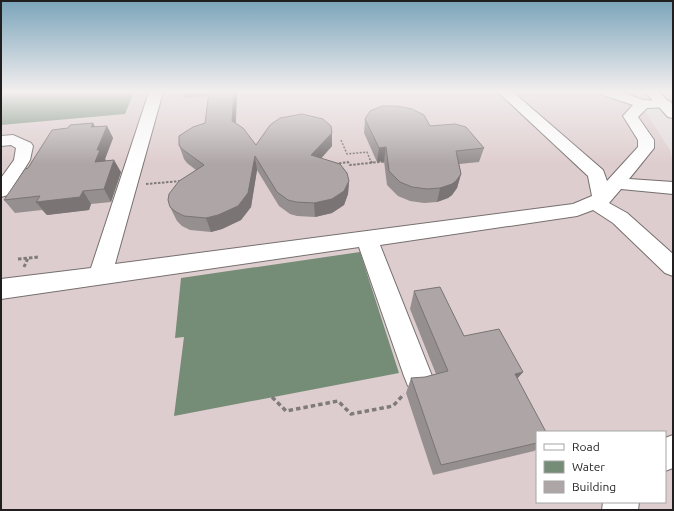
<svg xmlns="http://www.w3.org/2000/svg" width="674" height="511" font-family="Ubuntu,sans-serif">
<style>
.built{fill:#decdce;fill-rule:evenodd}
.water{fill:#758c76}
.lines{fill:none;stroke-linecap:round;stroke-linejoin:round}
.minor-casing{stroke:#766f6f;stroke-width:2}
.highway-casing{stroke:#766f6f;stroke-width:2}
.path-far3{stroke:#807b7b;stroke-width:1.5;stroke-dasharray:2 1.5;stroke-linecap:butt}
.path-far2{stroke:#807b7b;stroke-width:2;stroke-dasharray:2.5 1.5;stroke-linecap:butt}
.path-far1{stroke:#807b7b;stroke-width:3;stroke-dasharray:3.5 2;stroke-linecap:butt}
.path{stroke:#807b7b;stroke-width:3.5;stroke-dasharray:4.5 3;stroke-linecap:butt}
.minor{fill:#fff;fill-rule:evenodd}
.highway{fill:#fff;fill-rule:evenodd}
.wall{fill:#968f8f}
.shaded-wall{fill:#7a7474}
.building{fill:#aea6a6;stroke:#7a7474}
</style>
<rect width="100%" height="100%" fill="#e4dcdc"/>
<path class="built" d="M1,92H626L638,101L670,150L673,163V510H1ZM537,432H665V502H537Z"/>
<g class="water">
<polygon points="1,92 134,92 125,114 1,125"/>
<polygon points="360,252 399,373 174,416 184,337 175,338 181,278"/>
</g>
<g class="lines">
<defs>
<g id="minor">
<polygon points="149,92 163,92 115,264 573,204 592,196 588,176 498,92 513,92 603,170 607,181 638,147 638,140 623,116 633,105 603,95 601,92 621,92 644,100 670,101 672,104 670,107 647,108 638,117 654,140 654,148 629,179 673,182 673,194 621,189 609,203 627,213 673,254 673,276 665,273 613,223 593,210 577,216 380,245 432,376 428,386 418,390 408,386 404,376 359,247 1,299 1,279 91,268"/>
<polygon points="13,135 31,143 33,146 30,160 8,195 1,197 1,178 14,160 16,148 11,145 1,146 1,136"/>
<polygon points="673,435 673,468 665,471 665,438"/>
<polygon points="603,502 639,502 638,510 602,510"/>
</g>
<polygon id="highway" points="645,92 659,92 673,106 673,118 668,117"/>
</defs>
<use href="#minor" class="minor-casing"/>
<use href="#highway" class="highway-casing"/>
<g class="path-far3">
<polyline points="341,140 347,154 367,152 371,162"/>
<polyline points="382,162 388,161"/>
</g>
<g class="path-far2">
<polyline points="371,161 372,163"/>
<polyline points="335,164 348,162 350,165 388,161"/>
<polyline points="146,184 181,181"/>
</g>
<g class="path-far1">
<polyline points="18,259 39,257"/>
<polyline points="24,267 28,258"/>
</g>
<polyline class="path" points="272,397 286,411 338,401 351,414 393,406 404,394"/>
<use href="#minor" class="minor"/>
<use href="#highway" class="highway"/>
</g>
<g class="wall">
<polygon points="182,92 237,92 236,123 256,145 332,133 332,146 321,158 349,181 348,194 344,205 332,213 315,217 297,216 290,214 279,206 257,170 251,207 241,220 222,229 211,232 190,230 182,226 177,221 170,207 196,170 187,163 184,159 179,145 205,123 209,96 183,98"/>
<polygon points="365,119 430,126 484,148 479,162 459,164 461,174 457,188 452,195 448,198 437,202 424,203 410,201 398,196 387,185 384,161 377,162 364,133"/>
<polygon points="93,123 95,127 107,126 113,138 105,159 106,161 121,172 111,202 91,204 89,210 47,215 42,210 15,213 4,200 28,168 68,128"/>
<polygon points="414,291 464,336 523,372 517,379 537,432 537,449 534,451 433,475 406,393 411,378 425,377 436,374 410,309"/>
</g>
<g class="shaded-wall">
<polygon points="234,92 237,92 235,134 232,121"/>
<polygon points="93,123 99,135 91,127"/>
<polygon points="107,126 113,138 105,159 107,162 95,162 97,150"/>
<polygon points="332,133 332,146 312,169 311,155"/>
<polygon points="386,147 384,161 377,162 379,148"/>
<polygon points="255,156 257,170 251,207 241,220 222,229 211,232 206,218"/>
<polygon points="114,160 121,172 111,202 104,189"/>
<polygon points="461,174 457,188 452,195 448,198 437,202 440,188"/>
<polygon points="349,181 348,194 344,205 332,213 315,217 314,203"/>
<polygon points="83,191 91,204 89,210 47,215 36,202"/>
<polygon points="523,372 510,386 515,374"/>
</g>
<g class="building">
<polygon points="209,92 234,92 232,121 243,128 256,145 270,125 280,118 302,114 323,119 331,126 332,133 311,155 340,164 347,173 349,181 344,191 332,199 314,203 296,202 288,200 277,192 255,156 248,193 238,206 218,215 206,218 184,216 176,212 170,207 168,200 169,194 179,181 204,165 182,149 179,145 179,136 193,127 205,123"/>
<polygon points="382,106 397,106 412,109 424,115 430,126 455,124 466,127 484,148 456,151 461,174 456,181 452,184 440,188 427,189 412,187 400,182 389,171 386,147 379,148 365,119 370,111"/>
<polygon points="93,123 91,127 107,126 97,150 100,150 95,162 114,160 104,189 83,191 80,197 36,202 40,196 4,200 25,169 28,168 52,130 68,128 70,125"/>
<polygon points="440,287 464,336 499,329 523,372 515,374 546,432 537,432 537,443 441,465 411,378 425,377 448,371 414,291"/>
</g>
<linearGradient id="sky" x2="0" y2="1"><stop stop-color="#7aa4ba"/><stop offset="0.56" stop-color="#f3efef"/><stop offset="1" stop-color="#f3efef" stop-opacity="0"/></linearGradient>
<rect width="674" height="164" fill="url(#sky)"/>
<rect width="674" height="511" fill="none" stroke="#201e1e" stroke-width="4"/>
<rect x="536" y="431" width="130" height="72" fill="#ffffff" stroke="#a6a5a5"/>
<rect x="544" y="444" width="20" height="6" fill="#ffffff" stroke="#a6a5a5"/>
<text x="572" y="451" font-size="12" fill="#201e1e">Road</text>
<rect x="544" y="461" width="20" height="12" fill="#758c76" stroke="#a6a5a5"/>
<text x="572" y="471" font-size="12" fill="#201e1e">Water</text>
<rect x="544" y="481" width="20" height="12" fill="#aea6a6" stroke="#a6a5a5"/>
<text x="572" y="491" font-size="12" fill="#201e1e">Building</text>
</svg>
